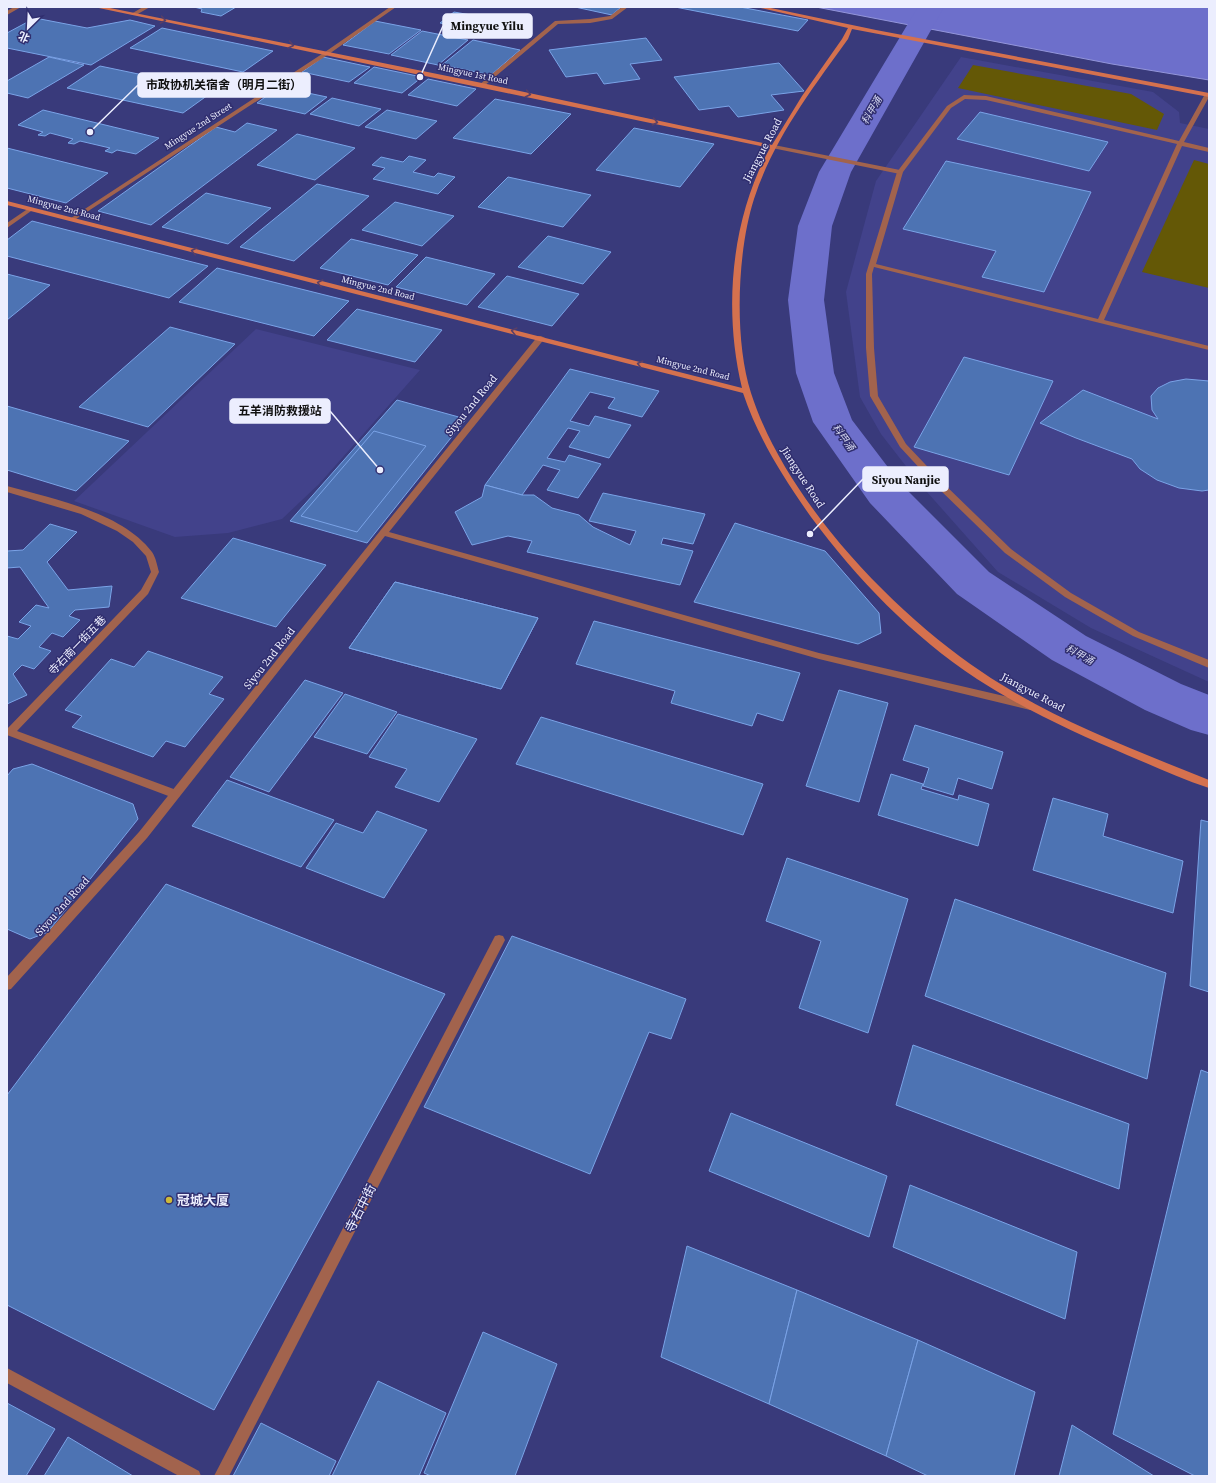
<svg xmlns="http://www.w3.org/2000/svg" width="1216" height="1483" font-family="'Source Serif 4','Noto Sans SC',serif">
<style>
.built{fill:#42428b}
.green{fill:#645806}
.water{fill:#6d6fcb;stroke:#9395da}
.lines{fill:none;stroke-linecap:round;stroke-linejoin:round}
.river{fill:#6d6fcb;fill-rule:evenodd}
.building{fill:#4d73b3;stroke:#7aa3e7;fill-rule:evenodd}
.lane{fill:#a2634d;fill-rule:evenodd}
.street{fill:#a2634d;fill-rule:evenodd}
.secondary{fill:#d5714e;fill-rule:evenodd}
.oneway{stroke:#593f67}
.poi-dot{fill:#cdb938;stroke:#302e6f;stroke-width:1.5}
.labels{text-anchor:middle;stroke-width:3;stroke-linejoin:round;paint-order:stroke}
.far-street-label{font-size:9px;fill:#eceefe;stroke:#302e6f}
.far-water-label{font-size:10px;font-style:italic;fill:#d2d5ee;stroke:#302e6f}
.street-label{font-size:11px;fill:#eceefe;stroke:#302e6f}
.near-poi-label{font-size:13px;font-weight:bold;fill:#eceefe;stroke:#302e6f;text-anchor:start}
.near-street-label{font-size:13px;fill:#eceefe;stroke:#302e6f}
.leader{fill:none;stroke:#eceefe;stroke-width:1.5}
.callout-dot{fill:#eceefe;stroke:#302e6f;stroke-width:1.5}
.callout{fill:#eceefe;stroke:#eceefe;stroke-width:1.5}
.callout-label{font-size:12px;text-anchor:middle;font-weight:bold;fill:#111}
</style>
<rect width="100%" height="100%" fill="#393a7b"/>
<g class="built">
<polygon points="961,57 1153,92 1179,112 1180,123 1209,129 1209,682 1091,628 998,572 919,483 881,434 860,397 846,292 876,181"/>
<polygon points="256,329 420,370 319,484 282,519 228,533 175,537 74,501"/>
</g>
<g class="green">
<polygon points="973,65 1131,94 1164,114 1157,130 958,88"/>
<polygon points="1194,160 1209,164 1209,288 1142,272"/>
</g>
<polygon class="water" points="816,7 1209,7 1209,80 1112,64"/>
<g class="lines">
<polygon class="river" points="918,7 944,7 851,172 832,226 824,300 834,373 852,420 900,483 989,572 1086,636 1181,684 1209,695 1209,735 1191,730 1145,710 1052,660 957,594 870,503 813,422 796,373 788,300 798,226 819,172"/>
</g>
<g class="building">
<polygon points="194,7 236,7 221,16 201,12 202,9"/>
<polygon points="575,7 621,7 612,15"/>
<polygon points="675,7 740,7 808,20 798,31"/>
<polygon points="454,12 522,24 509,36 440,23"/>
<polygon points="35,18 87,28 130,20 155,26 91,65 7,48 7,33"/>
<polygon points="375,21 421,30 389,54 343,45"/>
<polygon points="162,28 273,51 243,72 130,48"/>
<polygon points="422,31 468,40 438,65 391,55"/>
<polygon points="646,38 662,60 630,64 640,79 604,84 597,73 566,77 549,50"/>
<polygon points="473,40 520,50 491,75 442,65"/>
<polygon points="49,57 84,65 28,98 7,93 7,81"/>
<polygon points="323,57 370,67 349,82 302,72"/>
<polygon points="779,63 804,91 771,95 784,110 738,117 729,106 699,110 674,77"/>
<polygon points="100,66 215,90 183,113 67,88"/>
<polygon points="374,67 422,77 402,93 354,83"/>
<polygon points="428,79 476,89 457,106 408,95"/>
<polygon points="279,87 327,97 305,114 257,103"/>
<polygon points="332,98 381,109 359,126 310,114"/>
<polygon points="495,99 571,114 531,154 453,138"/>
<polygon points="43,110 159,138 136,154 117,150 112,153 105,151 110,148 80,141 74,144 68,143 73,139 50,133 45,136 38,135 43,132 18,125"/>
<polygon points="387,110 437,121 416,139 365,127"/>
<polygon points="980,112 1108,142 1089,171 957,139"/>
<polygon points="247,123 277,130 151,225 98,211 216,127 235,132"/>
<polygon points="634,128 714,144 680,187 596,170"/>
<polygon points="297,134 355,148 315,180 257,165"/>
<polygon points="7,148 108,173 66,203 7,188"/>
<polygon points="409,156 426,160 413,172 434,177 438,173 455,177 438,194 373,179 385,168 372,165 381,157 403,162"/>
<polygon points="946,161 1091,192 1044,292 982,277 996,251 903,229"/>
<polygon points="508,177 591,195 563,227 478,207"/>
<polygon points="317,184 369,196 294,261 240,247"/>
<polygon points="206,193 271,208 228,244 162,227"/>
<polygon points="395,202 454,216 422,246 362,230"/>
<polygon points="32,221 208,266 169,298 7,256 7,240"/>
<polygon points="548,236 611,252 583,284 518,267"/>
<polygon points="351,239 418,255 388,285 320,268"/>
<polygon points="426,257 495,274 467,305 396,287"/>
<polygon points="217,268 349,301 314,336 179,302"/>
<polygon points="7,274 50,285 7,320"/>
<polygon points="507,276 579,294 552,326 478,307"/>
<polygon points="357,309 442,330 415,362 327,340"/>
<polygon points="170,327 235,344 148,427 79,407"/>
<polygon points="964,357 1053,381 1009,475 914,447"/>
<polygon points="570,369 659,391 642,417 608,408 615,398 590,392 570,421 589,426 595,416 631,425 609,458 569,447 580,431 568,428 547,458 565,462 569,455 601,464 578,498 547,490 560,470 543,465 522,495 485,485"/>
<polygon points="1186,379 1209,381 1209,490 1202,491 1179,488 1157,480 1140,469 1132,459 1076,438 1040,423 1083,390 1158,419 1152,410 1151,396 1158,388 1170,382"/>
<polygon points="397,400 466,419 367,543 290,521"/>
<polygon points="7,406 129,441 76,491 7,470"/>
<polygon points="374,431 426,446 357,532 301,516"/>
<polygon points="485,485 522,495 534,495 552,508 579,515 593,527 630,545 636,531 589,521 603,493 705,514 693,544 663,538 661,544 693,551 680,585 527,552 532,541 508,536 472,545 455,512 482,497"/>
<polygon points="735,523 825,551 879,613 881,633 858,644 694,602"/>
<polygon points="50,524 77,532 47,562 68,590 112,586 109,607 75,610 69,616 80,620 63,637 52,633 39,647 51,651 34,669 22,665 13,674 27,695 7,704 7,636 18,639 31,626 19,622 36,605 49,608 20,567 7,568 7,551 23,550"/>
<polygon points="233,538 326,565 276,627 181,598"/>
<path d="M395,582L538,618L501,689L349,648ZM407,614L491,638L484,651L397,626Z"/>
<polygon points="395,582 538,618 501,689 349,648"/>
<polygon points="594,621 800,673 783,721 757,713 752,726 671,703 675,691 576,664"/>
<polygon points="148,651 223,677 209,694 224,699 185,747 166,741 153,757 72,727 82,716 65,710 111,659 134,667"/>
<polygon points="305,680 343,693 269,792 230,777"/>
<polygon points="839,690 888,703 859,802 806,786"/>
<polygon points="345,694 397,712 367,754 314,737"/>
<polygon points="398,714 477,739 439,802 395,787 407,769 369,757"/>
<polygon points="541,717 763,784 743,835 516,764"/>
<polygon points="915,725 1003,752 992,789 958,778 953,795 923,786 929,768 903,760"/>
<polygon points="32,764 133,804 138,819 48,932 30,939 7,929 7,776 13,769"/>
<polygon points="891,774 923,784 921,789 958,800 959,795 989,804 978,846 878,815"/>
<polygon points="227,780 334,820 301,867 192,826"/>
<polygon points="1053,798 1108,814 1103,836 1183,861 1173,913 1033,870"/>
<polygon points="377,811 427,830 384,898 306,868 336,823 363,833"/>
<polygon points="1201,820 1209,822 1209,992 1190,986"/>
<polygon points="787,858 908,899 868,1033 799,1008 821,941 766,921"/>
<polygon points="166,884 445,994 214,1410 7,1305 7,1095"/>
<polygon points="955,899 1166,973 1147,1079 925,996"/>
<polygon points="512,936 686,999 671,1039 649,1032 590,1174 424,1107"/>
<polygon points="913,1045 1129,1124 1119,1189 896,1105"/>
<polygon points="1201,1070 1209,1073 1209,1476 1195,1476 1113,1434"/>
<polygon points="731,1113 887,1176 869,1237 709,1171"/>
<polygon points="910,1185 1077,1252 1065,1319 893,1247"/>
<polygon points="687,1246 797,1290 769,1404 661,1357"/>
<polygon points="797,1290 918,1340 886,1456 769,1404"/>
<polygon points="483,1332 557,1364 515,1476 431,1476 424,1473"/>
<polygon points="918,1340 1035,1392 1014,1476 928,1476 886,1456"/>
<polygon points="378,1381 446,1413 419,1476 332,1476"/>
<polygon points="7,1403 55,1429 26,1476 7,1476"/>
<polygon points="261,1423 336,1461 329,1476 233,1476"/>
<polygon points="1072,1425 1154,1476 1059,1476"/>
<polygon points="68,1437 133,1476 44,1476"/>
</g>
<g class="lines">
<g class="lane">
<path d="M1205,94H1209V97L1184,142L1209,148V152L1182,146L1104,320L1209,346V350L874,267L872,274L874,348L878,396L906,444L942,482L1011,549L1071,593L1139,632L1209,660V668L1133,636L1065,597L1005,553L936,486L900,447L870,396L866,348V274L897,172L947,106L964,95L986,96L1179,141ZM965,99L986,100L1177,144L1098,319L876,264L903,172L951,108Z"/>
<path d="M7,486C53,499 122,512 152,552C156,558 157,565 159,572L148,594L17,731L179,791L180,794L179,797L175,798L171,797L7,735V729L141,590L151,572L146,556L133,542L117,531L81,514L7,492Z"/>
</g>
<g class="street">
<polygon points="14,7 21,7 7,15 7,11"/>
<polygon points="143,7 150,7 136,15 131,14"/>
<polygon points="390,7 396,7 329,54 73,221 68,220 325,52"/>
<polygon points="622,7 628,7 612,19 590,23 558,24 484,86 479,85 555,21 590,19 610,16"/>
<polygon points="774,145 900,170 903,172 900,174 772,148 772,146"/>
<polygon points="29,208 34,209 7,228 7,223"/>
<polygon points="538,336 541,336 545,338 389,532 819,653 1030,702 1033,703 1035,706 1033,709 1030,710 819,659 385,536 147,838 11,989 7,990 7,977 139,832 380,531"/>
<polygon points="499,935 503,936 505,940 503,944 229,1476 214,1476 495,936"/>
<polygon points="7,1368 199,1471 201,1476 179,1476 7,1383"/>
</g>
<path class="secondary" d="M94,7H105L482,83L772,145L802,96L842,39L848,28L756,7H766L876,30L1209,93V97L852,29L848,39C812,89 773,140 754,199C737,252 734,340 751,393C785,499 891,611 982,672C1051,719 1132,749 1209,780V788C1181,779 1154,766 1127,755C1075,733 1023,709 977,679C912,636 857,579 811,517C784,479 758,438 743,393L7,205V201L742,388C723,309 731,219 770,148Z"/>
</g>
<defs><path id="oneway-chevron" d="M-2-3.5L2.5 0L-2 3.5" fill="none" stroke-width="1.6" stroke-linecap="round" stroke-linejoin="round"/></defs>
<g class="oneway">
<use href="#oneway-chevron" transform="translate(163 20) rotate(11)"/>
<use href="#oneway-chevron" transform="translate(291 45) rotate(11)"/>
<use href="#oneway-chevron" transform="translate(528 94) rotate(12)"/>
<use href="#oneway-chevron" transform="translate(655 122) rotate(12)"/>
<use href="#oneway-chevron" transform="translate(194 251) rotate(-166)"/>
<use href="#oneway-chevron" transform="translate(320 283) rotate(-166)"/>
<use href="#oneway-chevron" transform="translate(514 331) rotate(-166)"/>
<use href="#oneway-chevron" transform="translate(640 364) rotate(-166)"/>
</g>
<circle class="poi-dot" cx="169" cy="1200" r="4"/>
<g class="labels">
<g class="far-street-label">
<text transform="translate(473 74) rotate(12)" y="3">Mingyue 1st Road</text>
<text transform="translate(198 126) rotate(-33)" y="3">Mingyue 2nd Street</text>
<text transform="translate(64 208) rotate(15)" y="3">Mingyue 2nd Road</text>
<text transform="translate(378 288) rotate(14)" y="3">Mingyue 2nd Road</text>
<text transform="translate(693 368) rotate(14)" y="3">Mingyue 2nd Road</text>
</g>
<g class="far-water-label">
<text transform="translate(871 110) rotate(-60)" y="4">科甲涌</text>
<text transform="translate(844 437) rotate(54)" y="4">科甲涌</text>
<text transform="translate(1080 654) rotate(29)" y="4">科甲涌</text>
</g>
<g class="street-label">
<text transform="translate(762 150) rotate(-62)" y="4">Jiangyue Road</text>
<text transform="translate(471 405) rotate(-51)" y="4">Siyou 2nd Road</text>
<text transform="translate(803 477) rotate(57)" y="4">Jiangyue Road</text>
<text transform="translate(77 645) rotate(-46)" y="4">寺右南一街五巷</text>
<text transform="translate(269 658) rotate(-52)" y="4">Siyou 2nd Road</text>
<text transform="translate(1033 692) rotate(28)" y="4">Jiangyue Road</text>
<text transform="translate(62 906) rotate(-48)" y="4">Siyou 2nd Road</text>
</g>
<g class="near-poi-label">
<text x="177" y="1205">冠城大厦</text>
</g>
<g class="near-street-label">
<text transform="translate(360 1208) rotate(-63)" y="5">寺右中街</text>
</g>
</g>
<path class="leader" d="M420 77L443 26M90 132L138 85M380 470L330 411M810 534L863 479"/>
<g class="callout-dot">
<circle cx="420" cy="77" r="4"/>
<circle cx="90" cy="132" r="4"/>
<circle cx="380" cy="470" r="4"/>
<circle cx="810" cy="534" r="4"/>
</g>
<g class="callout">
<rect x="443" y="14" width="89" height="24" rx="4"/>
<rect x="138" y="73" width="172" height="24" rx="4"/>
<rect x="230" y="399" width="100" height="24" rx="4"/>
<rect x="863" y="467" width="85" height="24" rx="4"/>
</g>
<g class="callout-label">
<text x="487" y="30">Mingyue Yilu</text>
<text x="224" y="89">市政协机关宿舍（明月二街）</text>
<text x="280" y="415">五羊消防救援站</text>
<text x="906" y="484">Siyou Nanjie</text>
</g>
<rect width="1216" height="1483" fill="none" stroke="#eceefe" stroke-width="16"/>
<g transform="translate(28 28) rotate(204)" stroke="#302e6f" stroke-width="3" paint-order="stroke">
<path d="M0-3L7 15L0 10L-7 15Z" fill="#eceefe"/>
<text y="-6" font-size="11" font-weight="bold" text-anchor="middle" fill="#eceefe">北</text>
</g>
</svg>
